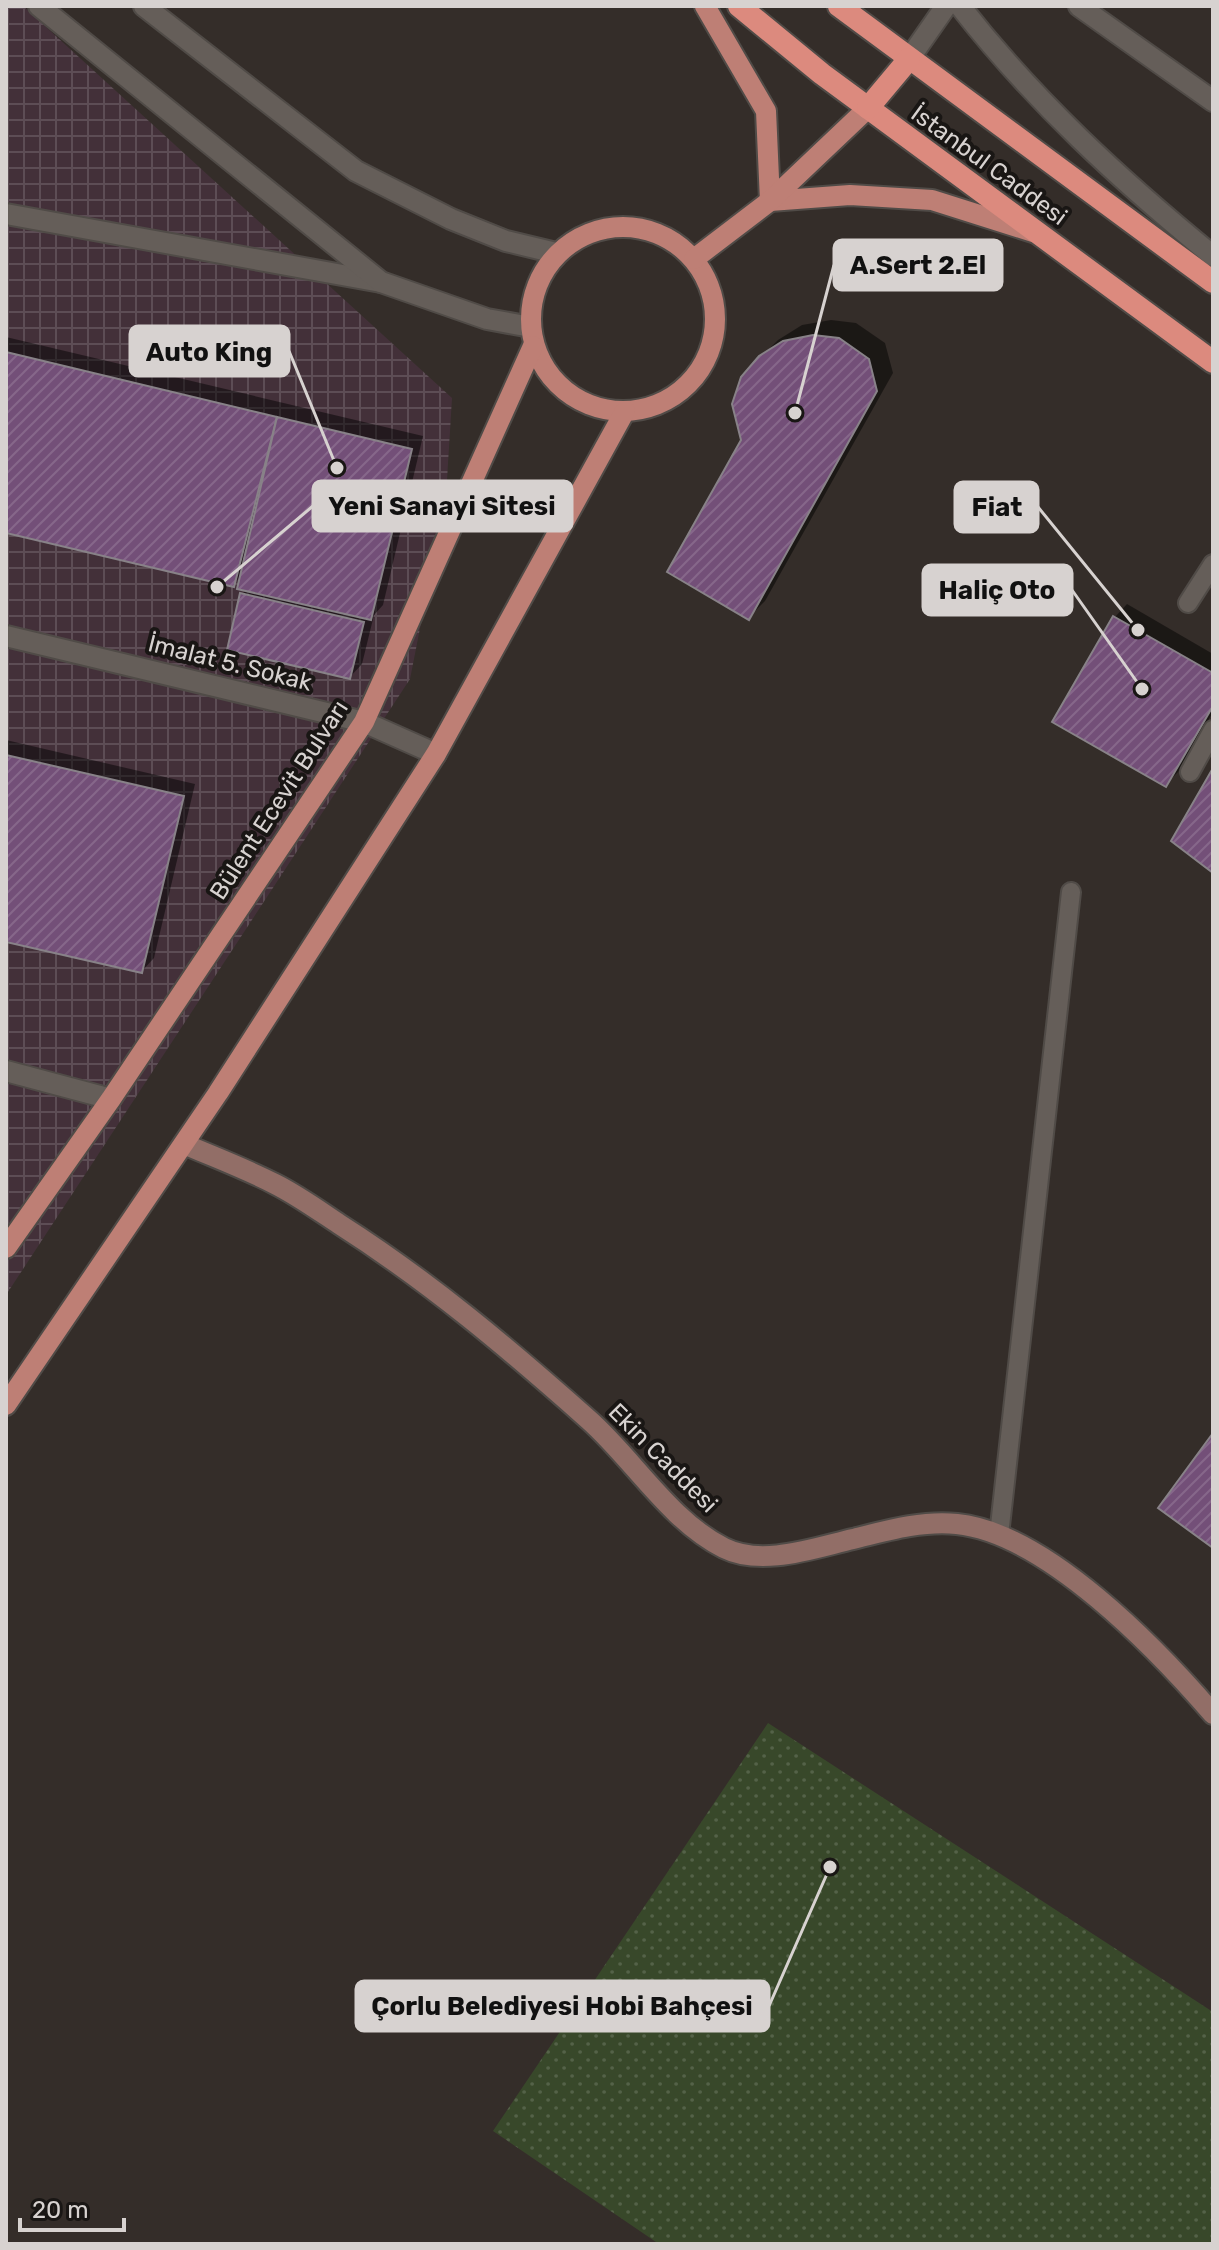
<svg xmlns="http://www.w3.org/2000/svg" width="1219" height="2250" font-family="Rubik,sans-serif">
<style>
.industrial{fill:url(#industrial-grid)}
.garden{fill:url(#garden-dots)}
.shadow{fill:#0007}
.building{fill:url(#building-hatch);stroke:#888288;stroke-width:2}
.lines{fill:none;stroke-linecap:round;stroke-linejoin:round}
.service-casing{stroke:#504b47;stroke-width:22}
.minor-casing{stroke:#504b47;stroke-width:24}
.tertiary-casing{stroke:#504b47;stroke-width:24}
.secondary-casing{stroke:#504b47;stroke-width:24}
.primary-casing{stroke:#504b47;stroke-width:24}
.trunk-casing{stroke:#504b47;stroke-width:26}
.service{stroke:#655e59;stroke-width:18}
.minor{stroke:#655e59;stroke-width:20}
.tertiary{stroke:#655e59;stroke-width:20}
.secondary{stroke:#926e67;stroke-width:20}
.primary{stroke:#be7f75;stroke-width:20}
.trunk{stroke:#dc8a7e;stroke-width:22}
.labels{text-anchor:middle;stroke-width:8;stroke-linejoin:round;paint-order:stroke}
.street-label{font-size:24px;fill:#d7d2d0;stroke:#191614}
.leader{fill:none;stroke:#d7d2d0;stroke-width:3}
.callout-dot{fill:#d7d2d0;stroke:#191614;stroke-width:3}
.callout{fill:#d7d2d0;stroke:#d7d2d0;stroke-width:3}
.callout-label{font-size:26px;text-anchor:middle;font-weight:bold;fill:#111}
</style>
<defs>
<pattern id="industrial-grid" width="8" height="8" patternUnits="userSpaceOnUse" patternTransform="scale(2)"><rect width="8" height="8" fill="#433039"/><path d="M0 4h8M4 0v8" fill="none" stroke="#5d4d55"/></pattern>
<pattern id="garden-dots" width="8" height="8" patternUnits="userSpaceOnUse" patternTransform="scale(2)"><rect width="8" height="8" fill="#38482a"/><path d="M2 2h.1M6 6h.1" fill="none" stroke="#546248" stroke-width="1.8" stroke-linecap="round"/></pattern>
<pattern id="building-hatch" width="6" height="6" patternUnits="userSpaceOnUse" patternTransform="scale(2)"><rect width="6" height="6" fill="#734f78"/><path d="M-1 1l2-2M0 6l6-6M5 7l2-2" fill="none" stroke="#86678a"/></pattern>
</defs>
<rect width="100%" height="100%" fill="#342d29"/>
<polygon class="industrial" points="6,6 23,6 452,398 446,496 410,679 6,1295"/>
<polygon class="garden" points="768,1723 1213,2012 1213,2244 659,2244 493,2131"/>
<g class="shadow">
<polygon points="831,320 856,323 885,343 893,373 765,601 749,617 743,440 761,357 778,340 802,325"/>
<polygon points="6,337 423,436 383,605 374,615 362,664 350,677 242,594 247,589 241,576 233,584 6,531"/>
<polygon points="1127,604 1213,654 1213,712 1178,772 1165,785 1055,721 1115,617"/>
<polygon points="6,740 195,784 154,958 142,971 6,940"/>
</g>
<g class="building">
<polygon points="813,335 839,338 869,359 877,391 749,620 667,572 741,440 732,404 741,377 759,356 783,341"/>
<polygon points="6,352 277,417 234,587 6,533"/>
<polygon points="277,417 412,449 371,620 237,589"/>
<polygon points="240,593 364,622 350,679 227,650"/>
<polygon points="1113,616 1213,673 1213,706 1166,787 1052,722"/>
<polygon points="6,755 184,796 142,973 6,942"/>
<polygon points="1213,768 1213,873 1171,841"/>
<polygon points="1213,1433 1213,1548 1158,1508"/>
</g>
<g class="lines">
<defs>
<g id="service">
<polyline points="1188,603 1213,564"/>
<polyline points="1190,772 1213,730"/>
<polyline points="999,1535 1071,892"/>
</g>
<g id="minor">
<polyline points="1079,6 1213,101"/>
<polyline points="909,59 946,6"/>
<polyline points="6,214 381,282"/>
<polyline points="6,636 364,722 436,754"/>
<polyline points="6,1071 111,1099"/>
</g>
<g id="tertiary">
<polyline points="39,6 381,282 487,319 531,327"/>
<polyline points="144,6 356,171 451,219 506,241 556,253"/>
<path d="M960,6C1034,101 1120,180 1213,256"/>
</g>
<path id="secondary" d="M184,1144C214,1157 246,1169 275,1184C297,1195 318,1210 339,1224C430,1282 508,1348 589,1420C633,1459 670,1521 724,1548C762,1567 814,1548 853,1539C885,1531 923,1520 957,1524C1046,1533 1157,1649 1213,1714"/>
<g id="primary">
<polyline points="705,6 766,111 770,201"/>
<polyline points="770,201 850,195 932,200 1033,232"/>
<circle cx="623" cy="319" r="92"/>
<polyline points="694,259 770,201 868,108"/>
<polyline points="6,1248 111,1099 364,722 533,346"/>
<polyline points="6,1405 218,1093 436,754 625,411"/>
</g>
<g id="trunk">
<polyline points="739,6 822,74 1213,362"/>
<polyline points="839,6 1213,282"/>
<polyline points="868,108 909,59"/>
</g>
</defs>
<use href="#service" class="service-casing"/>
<use href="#minor" class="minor-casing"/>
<use href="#tertiary" class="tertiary-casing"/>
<use href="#secondary" class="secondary-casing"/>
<use href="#primary" class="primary-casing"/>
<use href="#trunk" class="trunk-casing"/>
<use href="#service" class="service"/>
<use href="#minor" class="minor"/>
<use href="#tertiary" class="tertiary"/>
<use href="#secondary" class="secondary"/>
<use href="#primary" class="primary"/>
<use href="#trunk" class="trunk"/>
</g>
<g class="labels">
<g class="street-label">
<text transform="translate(989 165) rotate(36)" y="8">İstanbul Caddesi</text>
<text transform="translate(230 663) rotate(14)" y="8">İmalat 5. Sokak</text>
<text transform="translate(279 800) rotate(-57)" y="8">Bülent Ecevit Bulvarı</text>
<text transform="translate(663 1458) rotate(45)" y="8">Ekin Caddesi</text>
</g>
</g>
<path class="leader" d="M795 413L834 265M337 468L289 351M217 587L313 506M1138 630L1038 507M1142 689L1072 590M830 1867L769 2006"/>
<g class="callout-dot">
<circle cx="795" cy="413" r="8"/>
<circle cx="337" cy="468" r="8"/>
<circle cx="217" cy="587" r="8"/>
<circle cx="1138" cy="630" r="8"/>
<circle cx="1142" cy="689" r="8"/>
<circle cx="830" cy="1867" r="8"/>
</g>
<g class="callout">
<rect x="834" y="240" width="168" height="50" rx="8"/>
<rect x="130" y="326" width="159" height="50" rx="8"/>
<rect x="313" y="481" width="259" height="50" rx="8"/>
<rect x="955" y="482" width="83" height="50" rx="8"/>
<rect x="923" y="565" width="149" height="50" rx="8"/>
<rect x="356" y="1981" width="413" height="50" rx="8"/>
</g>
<g class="callout-label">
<text x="918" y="274">A.Sert 2.El</text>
<text x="209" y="361">Auto King</text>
<text x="442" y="515">Yeni Sanayi Sitesi</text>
<text x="997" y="516">Fiat</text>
<text x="997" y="599">Haliç Oto</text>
<text x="562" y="2015">Çorlu Belediyesi Hobi Bahçesi</text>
</g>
<rect width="1219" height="2250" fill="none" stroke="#d7d2d0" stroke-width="16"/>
<path d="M20 2218v12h104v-12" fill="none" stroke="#d7d2d0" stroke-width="4"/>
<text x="32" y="2218" font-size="24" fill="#d7d2d0" stroke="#191614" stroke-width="6" paint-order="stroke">20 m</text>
</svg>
